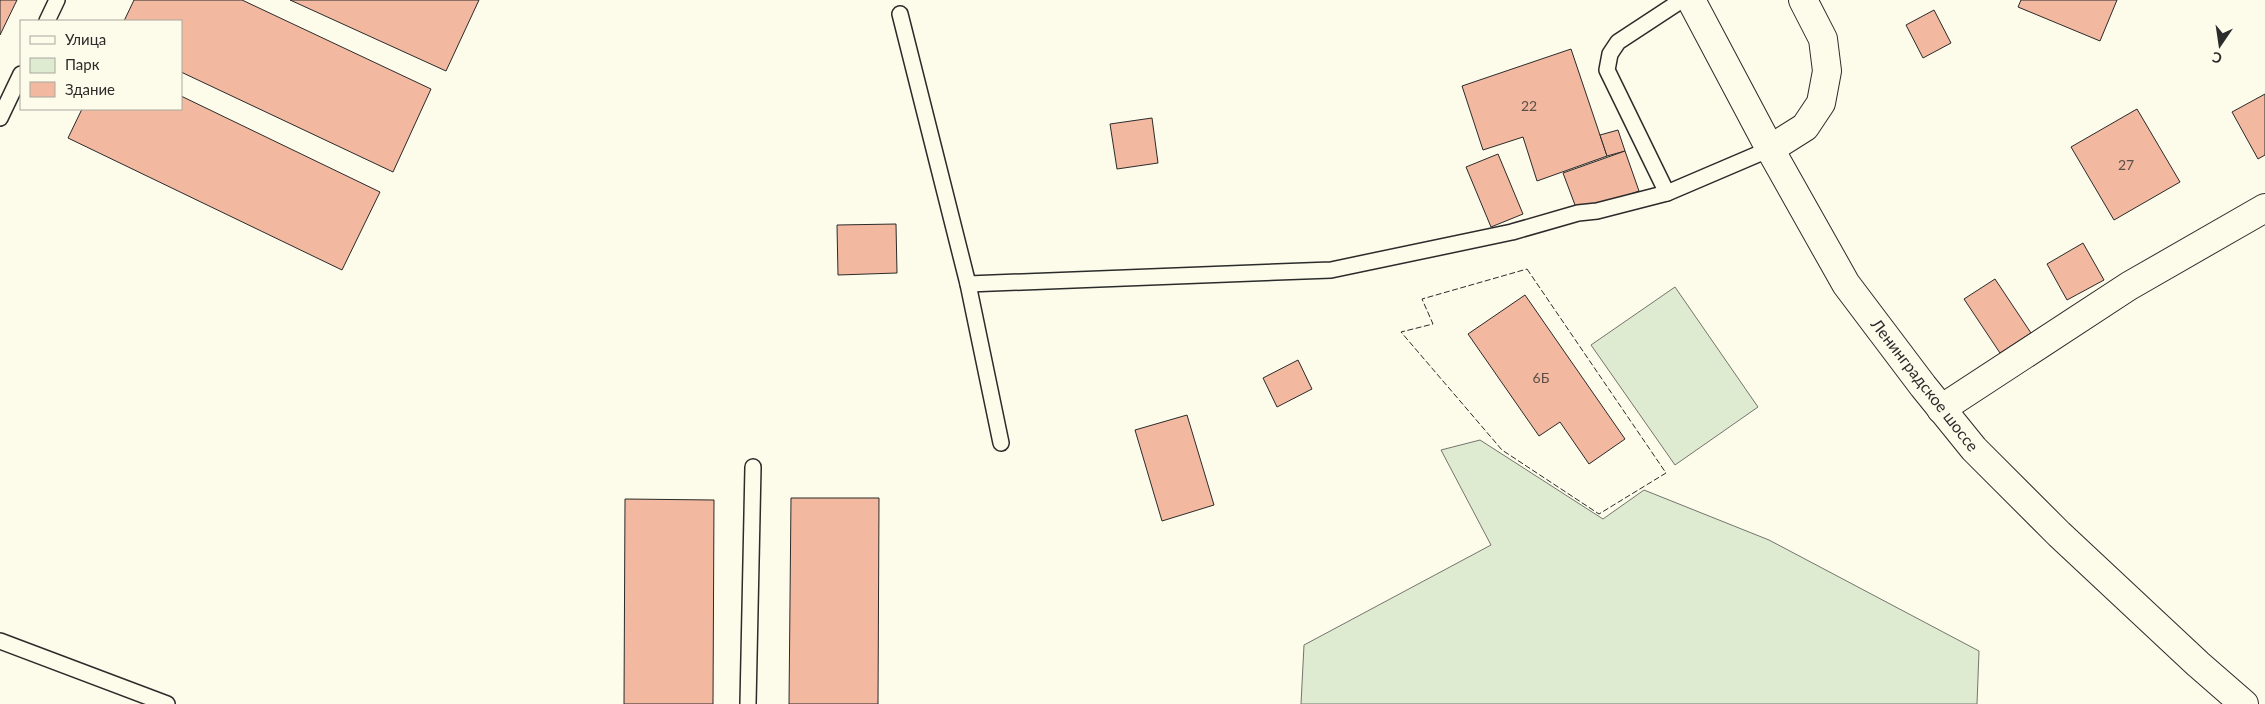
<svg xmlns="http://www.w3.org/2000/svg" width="2265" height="704" font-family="Lato,sans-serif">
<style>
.green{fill:#deebd1;stroke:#74746e}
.building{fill:#f2b8a0;stroke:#2b2b2b}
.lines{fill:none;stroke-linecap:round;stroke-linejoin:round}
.service-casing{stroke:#2b2b2b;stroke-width:18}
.minor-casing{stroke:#2b2b2b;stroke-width:30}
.secondary-casing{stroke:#2b2b2b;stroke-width:30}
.service{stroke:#fdfbea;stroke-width:15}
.minor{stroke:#fdfbea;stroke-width:28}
.secondary{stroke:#fdfbea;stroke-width:28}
.fence{stroke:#2b2b2b;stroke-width:1;stroke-dasharray:6 2.5;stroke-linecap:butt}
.labels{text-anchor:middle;stroke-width:4;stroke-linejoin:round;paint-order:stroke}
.number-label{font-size:14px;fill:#5d4e48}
.street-label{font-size:16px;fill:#2b2b2b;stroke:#fdfbea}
</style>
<rect width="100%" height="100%" fill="#fdfbea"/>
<g class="green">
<polygon points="1675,287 1758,407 1675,465 1591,345"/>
<polygon points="1480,440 1603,519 1644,490 1769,540 1979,651 1977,704 1301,704 1304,645 1491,545 1441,450"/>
</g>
<g class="building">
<polygon points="0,0 17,0 0,35"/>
<polygon points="134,0 242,0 431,89 393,172 181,72 181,21 124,21"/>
<polygon points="290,0 479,0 446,71"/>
<polygon points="2021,0 2117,0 2100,41 2018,7"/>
<polygon points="1934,10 1951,43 1923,58 1906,25"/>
<polygon points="1571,49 1607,156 1537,181 1523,137 1483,150 1462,86"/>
<polygon points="2265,94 2265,155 2258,159 2232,112"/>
<polygon points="181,96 380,192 342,270 68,138 82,109 181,109"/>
<polygon points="2137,109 2180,182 2114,220 2071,147"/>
<polygon points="1152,118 1158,163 1117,169 1110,124"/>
<polygon points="1618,130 1625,151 1607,156 1600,135"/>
<polygon points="1625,151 1639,191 1578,213 1563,173"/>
<polygon points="1498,154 1523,214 1491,227 1466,167"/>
<polygon points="896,224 897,273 838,275 837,225"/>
<polygon points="2083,243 2104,280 2067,300 2047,264"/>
<polygon points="1995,279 2031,333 2000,353 1964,299"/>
<polygon points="1525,295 1625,439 1589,464 1560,422 1539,436 1468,334"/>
<polygon points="1298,360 1312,389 1277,407 1263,378"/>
<polygon points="1187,415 1214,505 1162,521 1135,430"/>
<polygon points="791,498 879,498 878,704 789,704"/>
<polygon points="625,499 714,500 713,704 624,704"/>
</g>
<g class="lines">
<defs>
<g id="service">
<polyline points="900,14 968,284 1001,443"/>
<polyline points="47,21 57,0"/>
<polyline points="0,118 21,74"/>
<polyline points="1667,193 1607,70 1610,54 1618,42 1682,0"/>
<polyline points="968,284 1331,270 1512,232 1578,213 1597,211 1667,193 1770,149"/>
<polyline points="0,641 167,704"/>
<polyline points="748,704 753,467"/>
</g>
<g id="minor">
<polyline points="1770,149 1805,127 1821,103 1827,71 1823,39 1803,0"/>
<polyline points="1941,409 2129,286 2265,208"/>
</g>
<polyline id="secondary" points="1691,0 1770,149 1846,284 1923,386 1974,449 2059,534 2198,664 2244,704"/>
</defs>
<use href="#service" class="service-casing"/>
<use href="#minor" class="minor-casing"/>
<use href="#secondary" class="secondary-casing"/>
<use href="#service" class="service"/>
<use href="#minor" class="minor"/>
<use href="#secondary" class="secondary"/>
<polygon class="fence" points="1527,269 1666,473 1599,514 1502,450 1401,332 1433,324 1422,299"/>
</g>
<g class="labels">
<g class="number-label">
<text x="1529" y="111">22</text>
<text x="2126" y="170">27</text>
<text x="1541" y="383">6Б</text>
</g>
<g class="street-label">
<text transform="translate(1925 385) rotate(52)" y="6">Ленинградское шоссе</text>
</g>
</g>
<rect x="20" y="20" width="162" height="90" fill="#fdfbea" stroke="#a9a89e"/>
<rect x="30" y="36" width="25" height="8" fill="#fdfbea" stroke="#a9a89e"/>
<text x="65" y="45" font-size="15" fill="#2b2b2b">Улица</text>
<rect x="30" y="58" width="25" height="15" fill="#deebd1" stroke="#a9a89e"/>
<text x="65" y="70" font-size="15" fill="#2b2b2b">Парк</text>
<rect x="30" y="82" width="25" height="15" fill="#f2b8a0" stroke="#a9a89e"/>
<text x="65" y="95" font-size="15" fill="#2b2b2b">Здание</text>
<g transform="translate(2220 45) rotate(193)" stroke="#fdfbea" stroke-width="4" paint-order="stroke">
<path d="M0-4L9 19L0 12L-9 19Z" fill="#2b2b2b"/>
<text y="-8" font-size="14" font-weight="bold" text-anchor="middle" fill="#2b2b2b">С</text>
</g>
</svg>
